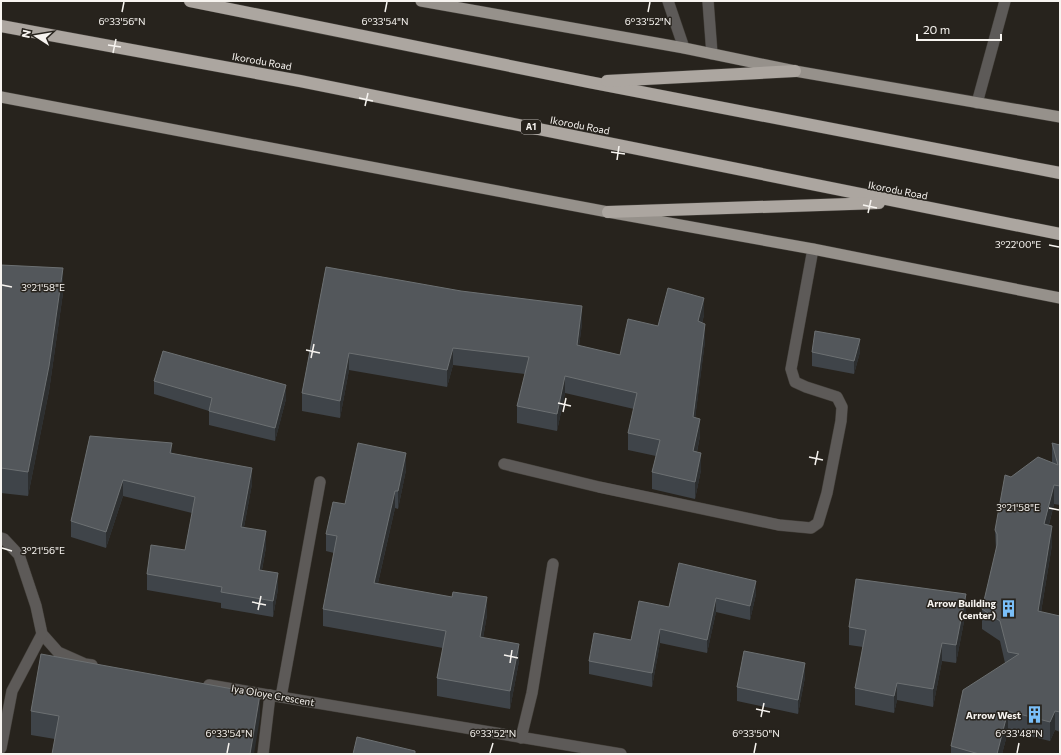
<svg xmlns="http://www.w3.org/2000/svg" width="1061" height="755" font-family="Commissioner,sans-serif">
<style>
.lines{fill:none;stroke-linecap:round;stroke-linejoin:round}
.service-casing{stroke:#44403b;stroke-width:12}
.minor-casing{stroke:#44403b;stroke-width:12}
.primary-casing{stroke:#44403b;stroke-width:12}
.motorway-casing{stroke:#44403b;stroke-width:13}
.service{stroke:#5d5a58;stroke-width:11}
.minor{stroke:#5d5a58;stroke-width:11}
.primary{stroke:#96918b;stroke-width:11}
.motorway{stroke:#aca6a0;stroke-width:12}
.wall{fill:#3f4449}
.shaded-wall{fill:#2d2f30}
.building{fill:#53575b;stroke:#6c7072}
.ticks{fill:none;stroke:#f7f4f0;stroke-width:1.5}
.labels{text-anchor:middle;stroke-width:3;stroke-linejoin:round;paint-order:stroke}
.shield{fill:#27231d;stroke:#b9b5b1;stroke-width:1}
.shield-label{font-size:9px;font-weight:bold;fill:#f7f4f0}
.street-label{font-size:10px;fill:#f7f4f0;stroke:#27231d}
.poi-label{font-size:10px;font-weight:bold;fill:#f7f4f0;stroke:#27231d;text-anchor:end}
.ticks-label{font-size:10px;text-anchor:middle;fill:#f7f4f0;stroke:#27231d;stroke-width:3;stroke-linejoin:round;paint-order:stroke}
</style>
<rect width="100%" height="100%" fill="#27231d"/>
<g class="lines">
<defs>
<g id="service">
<polyline points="668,1 684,48"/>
<polyline points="708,1 712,54"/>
</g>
<g id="minor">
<polyline points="977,103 1005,1"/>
<polyline points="504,464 599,487 779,525 811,528 818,523 827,493 841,421 842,407 837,397 806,387 795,382 791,369 813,249"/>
<polyline points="1,538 4,539 19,555 36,606 42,634 58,652 85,664 92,665"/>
<polyline points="209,685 621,754"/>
<polyline points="281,697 320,482"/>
<polyline points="521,738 532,693 553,564"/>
<polyline points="1,748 12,691 42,634"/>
<polyline points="263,754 270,695"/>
</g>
<g id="primary">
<polyline points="421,1 684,48 795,71 1060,117"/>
<polyline points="1,97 608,212 813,249 1060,298"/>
</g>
<g id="motorway">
<polyline points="190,1 589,82 1060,173"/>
<polyline points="1,26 300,81 1060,234"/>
<polyline points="607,81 795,71"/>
<polyline points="608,212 879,203"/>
</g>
</defs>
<use href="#service" class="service-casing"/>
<use href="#minor" class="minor-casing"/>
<use href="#primary" class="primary-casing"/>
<use href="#motorway" class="motorway-casing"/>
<use href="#service" class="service"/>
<use href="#minor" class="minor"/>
<use href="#primary" class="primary"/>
<use href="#motorway" class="motorway"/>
</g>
<g class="wall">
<polygon points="1,265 63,293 49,391 28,496 1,493"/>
<polygon points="326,267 582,323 579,346 620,355 658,326 704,315 702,323 705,341 695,418 700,436 697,452 701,470 695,499 652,489 652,472 656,456 628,450 628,433 634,409 565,393 557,431 517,423 517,406 525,374 453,365 447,387 349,370 340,418 302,411 302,393"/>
<polygon points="812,352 860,352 854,374 812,366"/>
<polygon points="154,381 286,399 275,441 209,425 209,411 154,394"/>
<polygon points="90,436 172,453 252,484 244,527 266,547 262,570 278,589 273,617 221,608 221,603 147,590 147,574 185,550 192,513 123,496 106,548 71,537 71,521"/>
<polygon points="1052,443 1060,445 1060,505 1054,504 1049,525 1052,545 1041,612 1060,616 1060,732 1055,730 1050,741 1008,731 1002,754 951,754 951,746 1005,663 1000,641 982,629 982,609 996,550 995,530 1011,477 1052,463"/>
<polygon points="406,470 398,509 395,508 378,583 487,615 483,638 519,661 510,709 437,696 437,678 443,648 323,626 323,609 334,553 326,551 326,534 345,504"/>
<polygon points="679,563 756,594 750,620 716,612 707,653 660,643 652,687 589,674 589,661 631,640 669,607"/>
<polygon points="966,611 956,663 942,661 933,707 897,700 894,713 855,705 855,688 863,647 849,645 849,627"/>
<polygon points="805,677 798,714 737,701 737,687"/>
<polygon points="31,711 260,718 55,739 31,735"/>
</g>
<g class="shaded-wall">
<polygon points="63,268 63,293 49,391 28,496 28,472"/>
<polygon points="704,298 704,315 698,339 698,321"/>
<polygon points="582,306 582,323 577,362 577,345"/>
<polygon points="705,324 705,341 693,435 693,417"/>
<polygon points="860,339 860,352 854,374 854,361"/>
<polygon points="453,348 453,365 447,387 447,370"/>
<polygon points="349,353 349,370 340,418 340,401"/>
<polygon points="565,376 565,393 557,431 557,414"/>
<polygon points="286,385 286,399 275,441 275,428"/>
<polygon points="700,419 700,436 693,469 693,451"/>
<polygon points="172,443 172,459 170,453"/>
<polygon points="406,453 406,470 398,509 398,491"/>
<polygon points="701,453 701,470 695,499 695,482"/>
<polygon points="252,468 252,484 241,543 241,527"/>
<polygon points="123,480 123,496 106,548 106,532"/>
<polygon points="1054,485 1054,504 1044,543 1044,524"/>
<polygon points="395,491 395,508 374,600 374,583"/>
<polygon points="1052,526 1052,545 1038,630 1038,611"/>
<polygon points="266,531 266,547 259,586 259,570"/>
<polygon points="278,573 278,589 273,617 273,601"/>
<polygon points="756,581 756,594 750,620 750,606"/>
<polygon points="966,594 966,611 956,663 956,645"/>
<polygon points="487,597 487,615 480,655 480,637"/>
<polygon points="716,598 716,612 707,653 707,640"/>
<polygon points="660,629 660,643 652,687 652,673"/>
<polygon points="942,643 942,661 933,707 933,689"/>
<polygon points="519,644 519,661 510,709 510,691"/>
<polygon points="805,663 805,677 798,714 798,700"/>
<polygon points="897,683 897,700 894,713 894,696"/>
<polygon points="260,694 260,718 254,754 250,754"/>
<polygon points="1008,711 1008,731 1002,754 997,754"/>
<polygon points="1055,711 1055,730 1050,741 1050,722"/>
</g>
<g class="building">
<polygon points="1,265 63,268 49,366 28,472 1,468"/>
<polygon points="326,267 461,291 582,306 577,345 620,355 628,319 658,326 668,288 704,298 698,321 705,324 693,417 700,419 693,451 701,453 695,482 652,472 660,440 628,433 637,393 565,376 557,414 517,406 529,357 453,348 447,370 349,353 340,401 302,393"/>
<polygon points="815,331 860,339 854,361 812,352"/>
<polygon points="163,351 286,385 275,428 209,411 212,398 154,381"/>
<polygon points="90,436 172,443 170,453 252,468 241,527 266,531 259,570 278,573 273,601 221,592 222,587 147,574 151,545 185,550 195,497 123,480 106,532 71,521"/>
<polygon points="358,443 406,453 398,491 395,491 374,583 452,597 453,592 487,597 480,637 519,644 510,691 437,678 446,631 323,609 337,536 326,534 333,502 345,504"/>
<polygon points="1052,443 1060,445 1060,486 1054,485 1044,524 1052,526 1038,611 1060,616 1060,712 1055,711 1050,722 1008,711 997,754 979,754 951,746 963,690 1019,654 1008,652 1000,621 982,609 997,545 997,534 995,530 1005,475 1011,477 1038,457 1058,465"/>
<polygon points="679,563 756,581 750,606 716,598 707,640 660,629 652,673 589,661 594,633 631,640 639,601 669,607"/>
<polygon points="856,579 966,594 956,645 942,643 933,689 897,683 894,696 855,688 866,630 849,627"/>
<polygon points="744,651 805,663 798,700 737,687"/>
<polygon points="41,654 260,694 250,754 52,754 59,716 31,711"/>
<polygon points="357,737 415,751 415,754 353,754"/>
</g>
<path class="ticks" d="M122,12L124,2M385,12L387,2M648,12L650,2M108,45L121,47M113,53L116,39M359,98L373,101M365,106L368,93M611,152L625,154M617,160L619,146M863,205L877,208M868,213L871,200M1049,245L1059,247M2,285L12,287M306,350L320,353M311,358L314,344M558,403L571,406M563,412L566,398M809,457L823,460M815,465L818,451M1049,508L1059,510M2,548L12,551M252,602L266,605M258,610L261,596M504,655L518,658M510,663L512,650M756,709L770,712M761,717L764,703M227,753L229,743M490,753L493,743M754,753L756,743M1017,753L1019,743"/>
<defs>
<symbol id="building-bare" viewBox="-9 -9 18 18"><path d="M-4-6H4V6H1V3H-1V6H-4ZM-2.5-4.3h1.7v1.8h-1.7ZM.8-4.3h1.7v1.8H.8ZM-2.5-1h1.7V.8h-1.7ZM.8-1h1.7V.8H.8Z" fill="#7abff8" stroke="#27231d" stroke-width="2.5" paint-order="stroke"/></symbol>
</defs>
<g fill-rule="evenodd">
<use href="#building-bare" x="996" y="596" width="25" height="25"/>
<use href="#building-bare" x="1022" y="702" width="25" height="25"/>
</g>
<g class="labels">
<rect class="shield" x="521" y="120" width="20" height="14" rx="3"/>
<g class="shield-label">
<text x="531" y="130">A1</text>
</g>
<g class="street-label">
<text transform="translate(262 61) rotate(10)" y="4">Ikorodu Road</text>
<text transform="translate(580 125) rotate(11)" y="4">Ikorodu Road</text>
<text transform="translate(898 190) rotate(11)" y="4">Ikorodu Road</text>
<text transform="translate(273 695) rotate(10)" y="4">Iya Oloye Crescent</text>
</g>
<g class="poi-label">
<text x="996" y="607">Arrow Building<tspan x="996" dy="12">(center)</tspan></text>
<text x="1021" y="719">Arrow West</text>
</g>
</g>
<g class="ticks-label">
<text x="122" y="25">6°33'56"N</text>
<text x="385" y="25">6°33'54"N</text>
<text x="648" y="25">6°33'52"N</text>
<text x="1018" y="248">3°22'00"E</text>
<text x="43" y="291">3°21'58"E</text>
<text x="1018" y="511">3°21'58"E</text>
<text x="43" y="554">3°21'56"E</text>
<text x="229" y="737">6°33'54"N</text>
<text x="493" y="737">6°33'52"N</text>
<text x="756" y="737">6°33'50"N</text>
<text x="1019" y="737">6°33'48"N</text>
</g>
<rect width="1061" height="755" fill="none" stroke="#f7f4f0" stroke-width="4"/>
<g transform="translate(36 36) rotate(282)" stroke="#27231d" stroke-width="3" paint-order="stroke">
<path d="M0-3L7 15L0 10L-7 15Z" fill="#f7f4f0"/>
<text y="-6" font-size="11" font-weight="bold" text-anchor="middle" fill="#f7f4f0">N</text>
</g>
<path d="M917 34v6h84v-6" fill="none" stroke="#f7f4f0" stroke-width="2"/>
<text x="923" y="34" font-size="12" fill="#f7f4f0" stroke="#27231d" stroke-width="3" paint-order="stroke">20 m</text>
</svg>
